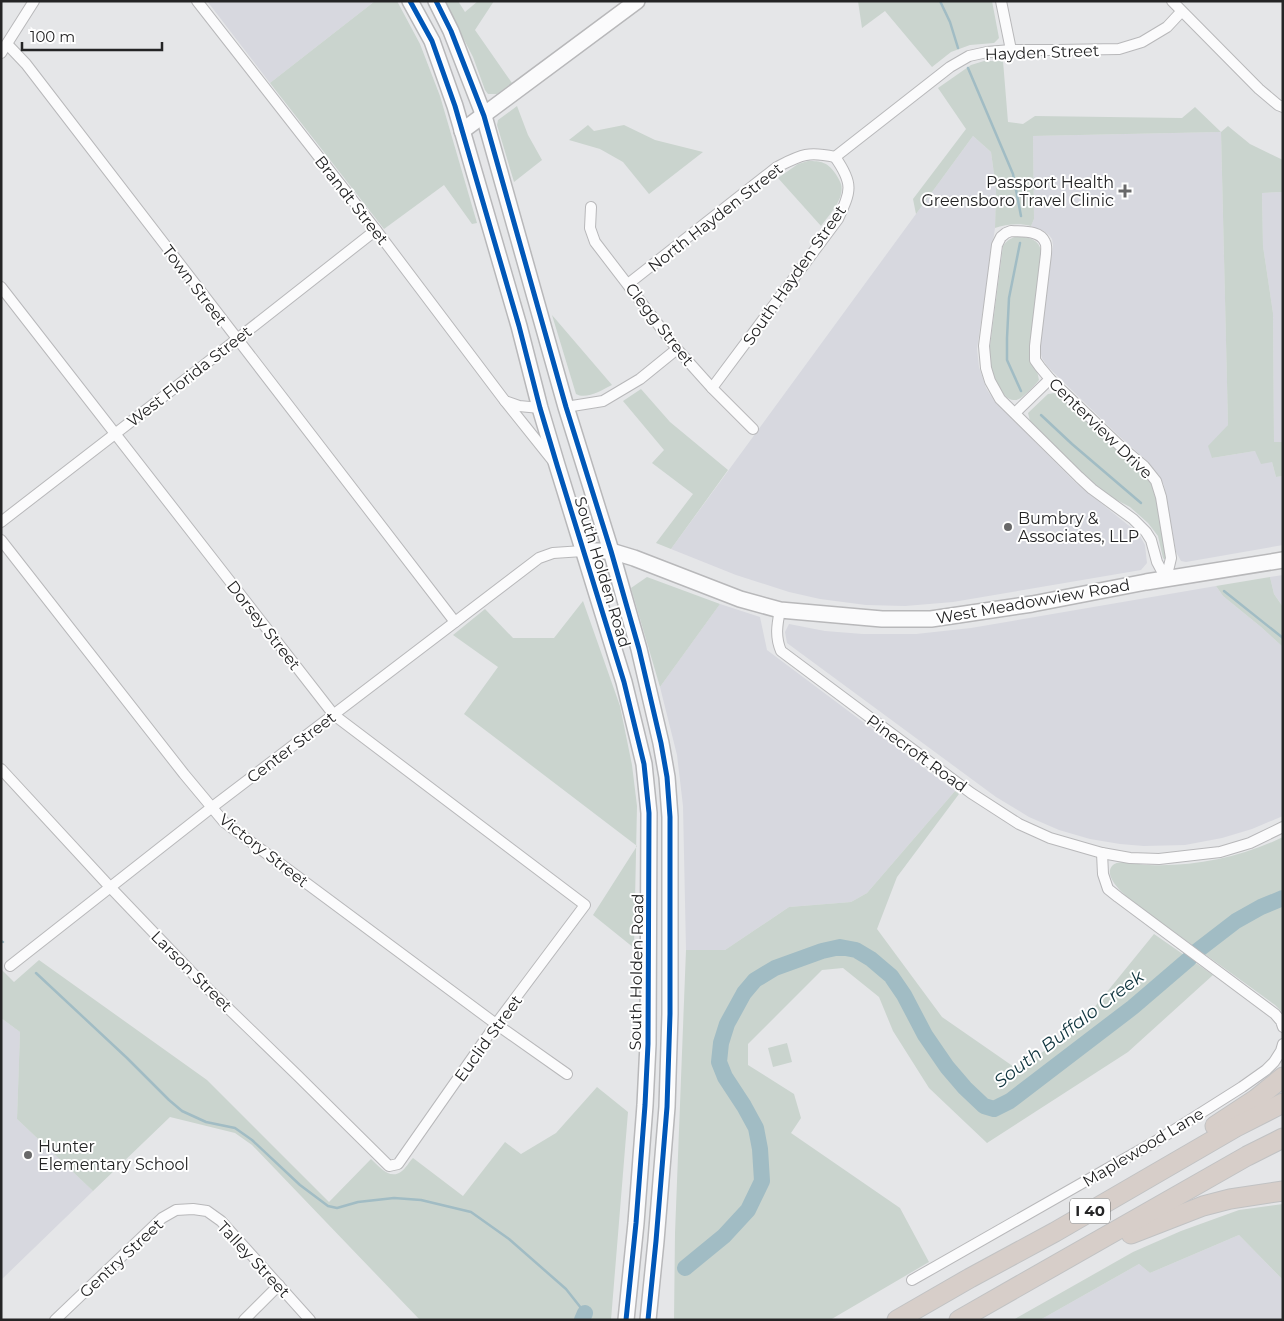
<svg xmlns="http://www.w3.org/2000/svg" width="1284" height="1321" font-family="Montserrat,sans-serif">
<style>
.built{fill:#d7d8df}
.green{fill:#cad4ce}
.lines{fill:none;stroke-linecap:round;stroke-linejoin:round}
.stream{stroke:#a1bcc4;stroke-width:2.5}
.river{stroke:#a1bcc4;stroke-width:16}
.street-casing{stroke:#b8b8ba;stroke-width:12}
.secondary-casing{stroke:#b8b8ba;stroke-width:18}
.highway-casing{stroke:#c1c2c3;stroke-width:21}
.street{stroke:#fbfbfc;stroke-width:10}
.secondary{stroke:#fbfbfc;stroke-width:15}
.highway{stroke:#d7cec9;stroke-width:19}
.cycleway-casing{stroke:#fff;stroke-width:8}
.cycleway{stroke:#0057b8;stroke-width:5}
.poi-dot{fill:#686869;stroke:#fff;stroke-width:2}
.labels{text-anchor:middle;stroke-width:4;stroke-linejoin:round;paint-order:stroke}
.shield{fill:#fff;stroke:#666;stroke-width:1}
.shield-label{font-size:15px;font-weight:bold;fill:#242425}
.street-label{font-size:16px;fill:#242425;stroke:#fff}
.poi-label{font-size:16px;fill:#242425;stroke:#fff;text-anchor:start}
.water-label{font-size:18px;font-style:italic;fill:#0f343e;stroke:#fff}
</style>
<rect width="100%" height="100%" fill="#e5e6e8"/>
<g class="built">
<polygon points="207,1 375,1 270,83"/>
<polygon points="1221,132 1228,425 1212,458 1255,451 1272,462 1276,477 1283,476 1283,545 1186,562 1181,561 1176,552 1164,485 1159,475 1145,459 1119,436 1047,366 1042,358 1040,351 1041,336 1053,245 1052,239 1049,235 1044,231 1031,226 1034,219 1033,136"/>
<polygon points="973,136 991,152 996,189 995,228 977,349 979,367 986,388 995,402 1076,483 1133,529 1140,536 1145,545 1147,563 1141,570 953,602 905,606 866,605 820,599 789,592 736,575 671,549"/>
<polygon points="1283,192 1283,442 1274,442 1273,313 1263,246 1262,193"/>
<polygon points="1283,575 1283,607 1274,594 1270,577"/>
<polygon points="1216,586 1223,596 1261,627 1283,647 1283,816 1252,829 1222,838 1185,845 1144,846 1120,844 1090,839 1059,830 1029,817 996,797 787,643 785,632 789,624 825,631 863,634 916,634 971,628"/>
<polygon points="720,604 760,617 767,650 955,791 867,893 851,902 789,907 725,950 686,950 683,806 677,755 660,687"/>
<polygon points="1,1018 20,1032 17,1119 93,1191 1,1280"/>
<polygon points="1239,1235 1283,1280 1283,1320 1040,1320 1139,1264 1150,1273"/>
</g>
<g class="green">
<polygon points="375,1 397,1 420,44 440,96 477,223 472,224 444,185 384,229 270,83"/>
<polygon points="444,1 458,1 465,12 478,1 494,1 475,30 512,83 497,94 488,94 485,90 473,57"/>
<polygon points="858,1 992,1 999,38 994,43 970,45 951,52 932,67 885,11 862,28"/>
<path d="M984,61H1003L1008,122L1023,124L1035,116L1182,118L1195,107L1221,132L1228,126L1250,144L1283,160V192L1262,193L1263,246L1273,313L1274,442H1283V476L1276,477L1272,462L1261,464L1255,451L1212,458L1208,446L1228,425L1221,132L1033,136L1034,219L1031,226C1021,223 1005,224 995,228L996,189L991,152L973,136L916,214L913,199L966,129L938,88L971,65Z"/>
<polygon points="517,106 528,135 542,160 514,182 497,125 498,120"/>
<polygon points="588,125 594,131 624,125 655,140 703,152 649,194 623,162 600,149 569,140"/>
<path d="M808,161C821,161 827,162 835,173C837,176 840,181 841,184C845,199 829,215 821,226L778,178L798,164Z"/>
<path d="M1018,236C1033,238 1041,240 1042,258L1030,351V359L1037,371L1039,380C1036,384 1032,388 1028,392C1024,395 1020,400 1015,400C1002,402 992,372 990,362C989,357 990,351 990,346L1003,246C1007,240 1011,238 1018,236Z"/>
<path d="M552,315L612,385C602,390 586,400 576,394Z"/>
<polygon points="641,389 670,422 728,470 671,549 656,543 693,494 652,463 664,450 623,401"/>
<path d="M1054,393L1060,395C1079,414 1099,434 1119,453C1135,467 1147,471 1155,493L1166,559H1164L1163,558L1158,536L1148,523L1130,507L1111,497L1087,478L1030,421L1028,413L1048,394Z"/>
<polygon points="647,577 720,604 660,687 631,588"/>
<polygon points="1270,577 1274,594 1283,607 1283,647 1261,627 1223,596 1216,586"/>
<polygon points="583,601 620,706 632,765 637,806 634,948 593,915 637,846 464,714 498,667 453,635 485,609 513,638 554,638"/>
<polygon points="955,791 959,794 897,877 877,929 942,1017 1017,1069 1076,1030 1154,934 1213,975 1128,1052 987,1143 929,1088 893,1031 879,997 843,968 822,970 748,1044 748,1065 794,1094 801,1118 791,1133 900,1208 929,1262 830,1320 674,1320 675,1233 686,950 725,950 789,907 851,902 867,893"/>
<path d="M1283,837V1013L1275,1005L1137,905C1129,899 1102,878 1112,866C1118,858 1139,865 1149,865C1194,867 1242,857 1283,837Z"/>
<path d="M39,960L207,1080L329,1202L371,1159C379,1166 390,1181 402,1171C406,1168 409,1162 413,1158L463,1196L505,1142L521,1154L556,1133L597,1087L628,1112L611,1320H420L252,1145L235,1133L170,1117L93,1191L17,1119L20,1032L1,1018V969L14,982Z"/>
<polygon points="787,1043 792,1062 773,1067 768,1048"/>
<polygon points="1283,1204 1283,1280 1239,1235 1150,1273 1139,1264 1040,1320 1013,1320 1133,1252 1181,1231 1239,1210"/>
</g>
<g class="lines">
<g class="stream">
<polyline points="940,1 950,22 958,48"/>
<polyline points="968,68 1013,174 1021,216"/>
<polyline points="1020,243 1009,298 1007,338 1007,360 1021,391"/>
<polyline points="1041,415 1072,444 1141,503"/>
<polyline points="1224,591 1283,638"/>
<polyline points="1,941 3,942"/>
<polyline points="36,973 127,1058 169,1100 182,1111 206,1122 235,1128 252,1140 300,1185 328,1206 337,1208 358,1202 394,1198 421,1200 471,1212 509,1239 566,1289 585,1313"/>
</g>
<g class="river">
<polyline points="1197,951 1236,921 1261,907 1283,898"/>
<polyline points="685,1268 724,1236 748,1210 762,1181 760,1149 756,1128 744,1106 725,1077 719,1062 721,1043 727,1024 744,993 755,980 775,968 822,951 840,947 856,950 871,959 891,976 904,995 925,1035 947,1067 965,1088 984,1106 994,1109 1010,1101 1133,1007 1189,959"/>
<polyline points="582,1320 585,1313"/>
</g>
<defs>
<g id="street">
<polyline points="197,1 376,230 505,401 519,406 540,408"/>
<polyline points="1001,1 1011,50"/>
<polyline points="1172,1 1259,89 1278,105 1283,107"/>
<polyline points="7,44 26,64 455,622"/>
<polyline points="1,53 34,1"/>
<polyline points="835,157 950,67 969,56 987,52 1011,50 1057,50 1119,49 1142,42 1167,27 1181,12"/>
<polyline points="591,207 590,228 595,242 677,349 712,388 753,429"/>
<path d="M1011,231C1022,232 1040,230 1045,242C1047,245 1046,251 1046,254L1035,346V360L1040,367L1050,379L1119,445L1144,466L1156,481L1161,497L1171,558L1166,579L1157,562L1151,540L1146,532L1133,519L1092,489L1079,477L1000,399L990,381L986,368L984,346L997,245L1001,237L1006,233Z"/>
<path d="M628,284L777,167C801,155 807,151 835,157"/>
<polyline points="1,287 334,715 585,905 496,1024 398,1164 389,1166 296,1074 200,981 110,887 1,769"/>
<path d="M712,388L838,219C851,191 854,184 835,157"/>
<polyline points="505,401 553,461"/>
<polyline points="566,407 603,401 640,379 677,349"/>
<polyline points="1015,413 1050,379"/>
<polyline points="1,522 199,369 376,230"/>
<polyline points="1,540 184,774 224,822 496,1024 567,1074"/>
<path d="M780,610C777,625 775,637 781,651L971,793L1019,824L1050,838L1102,853L1130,858L1159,859L1220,852L1250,843L1283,827"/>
<polyline points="1102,853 1103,874 1108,889 1118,897 1275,1014 1281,1021 1283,1027"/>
<polyline points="10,966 211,808 539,558 553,553 583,551"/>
<polyline points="912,1280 1163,1137 1242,1087 1266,1070 1274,1062 1281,1051 1283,1044"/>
<polyline points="55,1320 162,1218 176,1210 193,1209 207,1211 221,1221 310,1320"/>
<polyline points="244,1320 279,1285"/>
</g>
<g id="secondary">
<polyline points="410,1 432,41 455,106 519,326 540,408 557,465 624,682 644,764 649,813 648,1044 645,1105 636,1223 626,1320"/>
<polyline points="436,1 451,31 484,116 566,407 611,551 639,649 661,743 667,777 670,817 670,1014 667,1107 656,1241 648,1320"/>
<polyline points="462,131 637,1"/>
<polyline points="583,551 611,551 634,558 740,599 780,610 882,619 931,619 1032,604 1146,582 1283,560"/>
</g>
<g id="highway">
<polyline points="1215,1126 1256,1099 1283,1077"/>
<polyline points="1131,1234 1203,1206 1230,1199 1283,1191"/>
<polyline points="897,1320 970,1278 1055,1232 1236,1127 1283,1103"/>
<polyline points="959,1320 1247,1156 1283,1138"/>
</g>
</defs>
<use href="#street" class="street-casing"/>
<use href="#secondary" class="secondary-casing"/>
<use href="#highway" class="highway-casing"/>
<use href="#street" class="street"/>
<use href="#secondary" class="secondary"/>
<use href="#highway" class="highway"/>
<defs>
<g id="cycleway">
<polyline points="410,1 432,41 455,106 519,326 540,408 557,465 624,682 644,764 649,813 648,1044 645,1105 636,1223 626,1320"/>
<polyline points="436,1 451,31 484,116 566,407 611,551 639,649 661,743 667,777 670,817 670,1014 667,1107 656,1241 648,1320"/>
</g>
</defs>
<use href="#cycleway" class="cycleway-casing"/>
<use href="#cycleway" class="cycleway"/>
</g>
<g class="poi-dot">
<path d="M1122.5 183.5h5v5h5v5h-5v5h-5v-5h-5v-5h5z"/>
<circle cx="1008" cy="527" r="5"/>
<circle cx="28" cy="1155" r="5"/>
</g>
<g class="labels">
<rect class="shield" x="1070" y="1198.5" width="40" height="25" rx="4"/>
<g class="shield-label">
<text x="1090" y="1216">I 40</text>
</g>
<g class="street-label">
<text transform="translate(1042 52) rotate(-2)" y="6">Hayden Street</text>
<text transform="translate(352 200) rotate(52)" y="6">Brandt Street</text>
<text transform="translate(715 217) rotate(-38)" y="6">North Hayden Street</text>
<text transform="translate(794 275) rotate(-55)" y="6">South Hayden Street</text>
<text transform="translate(195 285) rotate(53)" y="6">Town Street</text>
<text transform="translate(660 324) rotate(52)" y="6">Clegg Street</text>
<text transform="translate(189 376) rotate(-38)" y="6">West Florida Street</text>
<text transform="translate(1101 428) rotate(44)" y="6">Centerview Drive</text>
<text transform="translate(603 572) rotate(73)" y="6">South Holden Road</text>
<text transform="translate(1033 601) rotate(-10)" y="6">West Meadowview Road</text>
<text transform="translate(264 625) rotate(52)" y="6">Dorsey Street</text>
<text transform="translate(291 747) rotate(-37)" y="6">Center Street</text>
<text transform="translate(917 753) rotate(36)" y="6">Pinecroft Road</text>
<text transform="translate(264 850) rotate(38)" y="6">Victory Street</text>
<text transform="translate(192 971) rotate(45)" y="6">Larson Street</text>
<text transform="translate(636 972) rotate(-89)" y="6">South Holden Road</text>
<text transform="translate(488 1038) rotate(-54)" y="6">Euclid Street</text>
<text transform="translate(1143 1147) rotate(-31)" y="6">Maplewood Lane</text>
<text transform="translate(121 1258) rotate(-43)" y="6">Gentry Street</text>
<text transform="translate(254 1259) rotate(47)" y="6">Talley Street</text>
</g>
<g class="poi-label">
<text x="1114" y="188" text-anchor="end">Passport Health<tspan x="1114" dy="18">Greensboro Travel Clinic</tspan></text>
<text x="1018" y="524">Bumbry &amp;<tspan x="1018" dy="18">Associates, LLP</tspan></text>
<text x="38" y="1152">Hunter<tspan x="38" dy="18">Elementary School</tspan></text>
</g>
<g class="water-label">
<text transform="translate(1069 1029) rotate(-37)" y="6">South Buffalo Creek</text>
</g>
</g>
<rect width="1284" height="1321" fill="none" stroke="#242425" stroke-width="5"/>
<path d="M22 42v8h140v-8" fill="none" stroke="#242425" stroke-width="2.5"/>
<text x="30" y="42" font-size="15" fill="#242425" stroke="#ffffff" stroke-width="4" paint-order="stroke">100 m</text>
</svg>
